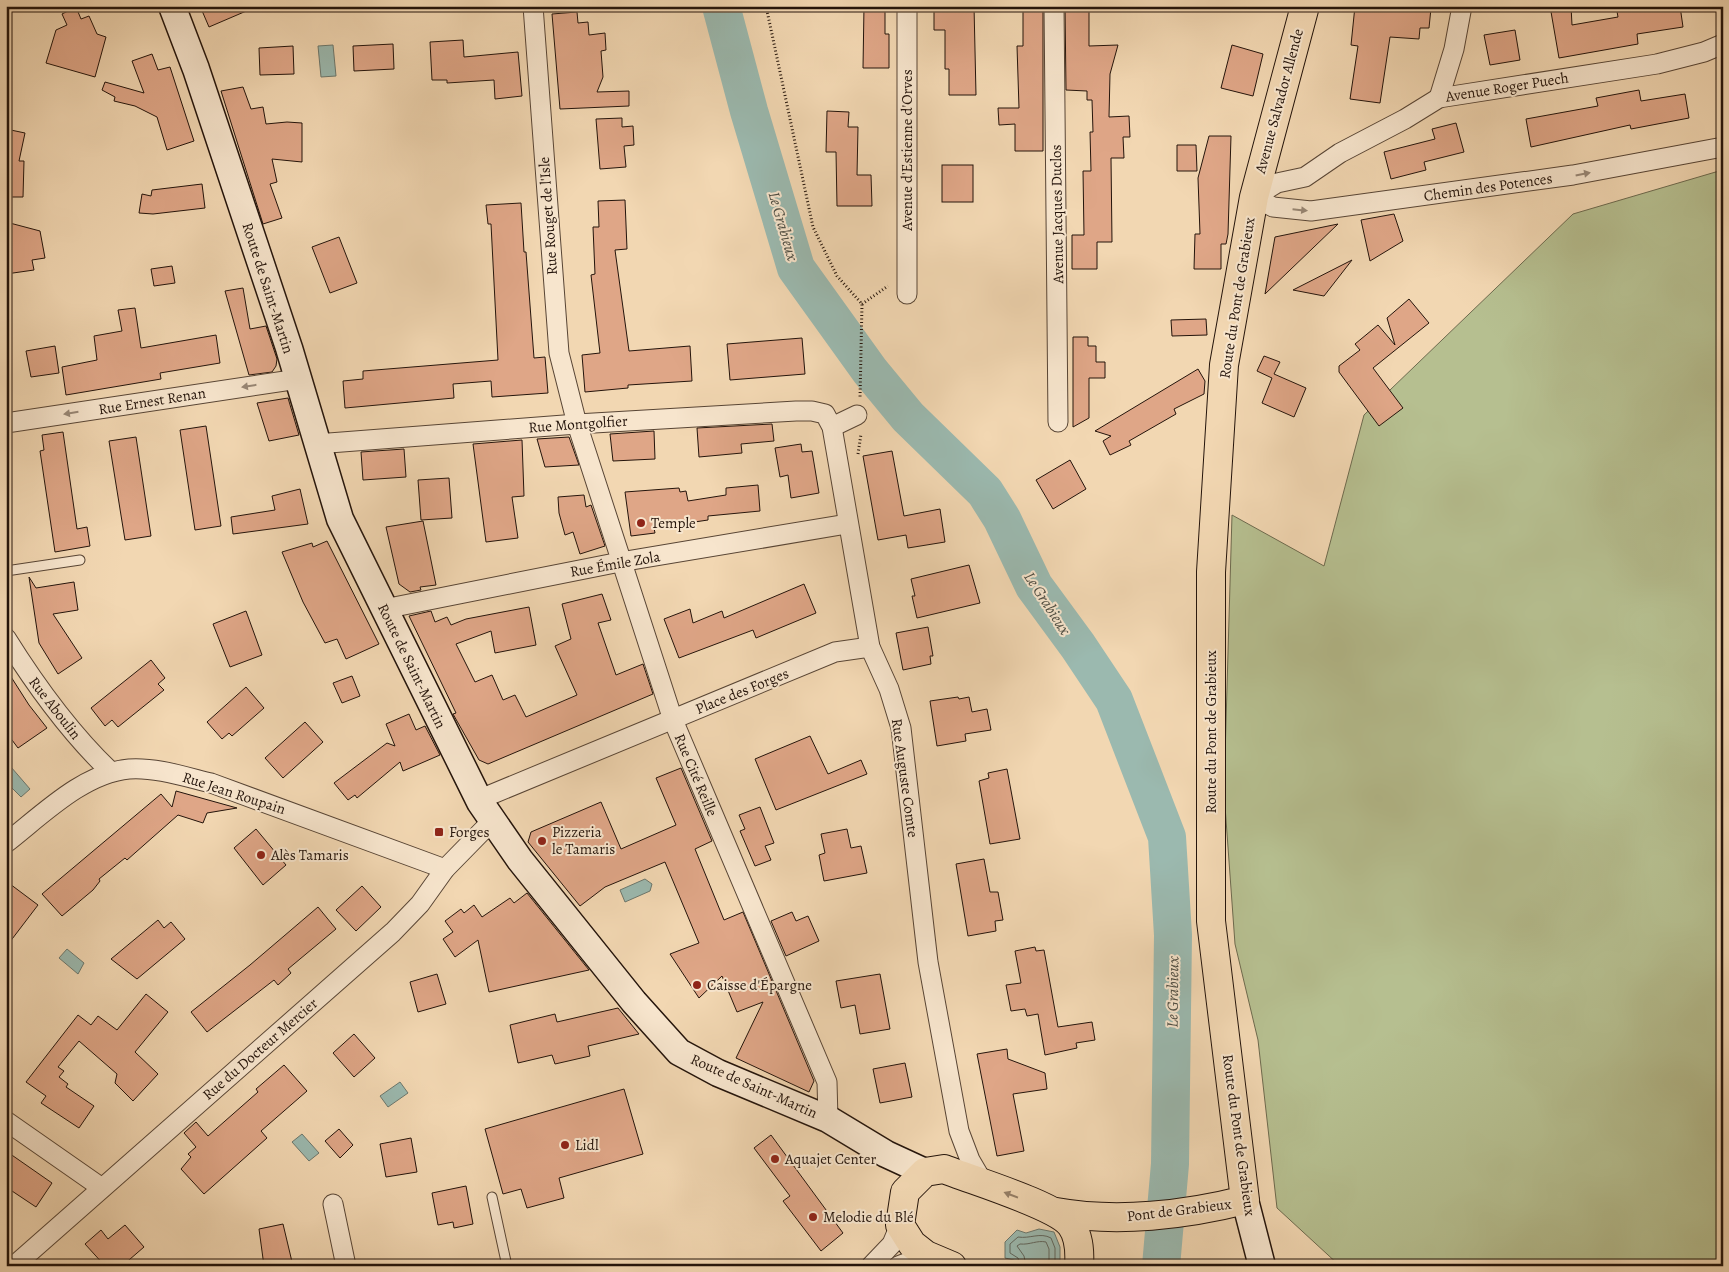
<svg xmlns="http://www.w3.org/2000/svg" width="1729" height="1272" font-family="Alegreya,serif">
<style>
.green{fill:#b6bf90;stroke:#6d6a4e}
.water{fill:#9bb9af;stroke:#6b776d}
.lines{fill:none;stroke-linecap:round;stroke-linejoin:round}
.shore{stroke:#60665d;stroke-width:1}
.river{stroke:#9bb9af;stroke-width:38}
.building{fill:#dfa687;stroke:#24140b}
.service-casing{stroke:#584535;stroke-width:11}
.minor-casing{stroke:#584535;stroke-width:21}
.secondary-casing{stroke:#24140b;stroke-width:29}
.primary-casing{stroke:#24140b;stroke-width:30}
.path{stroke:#24140b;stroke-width:3;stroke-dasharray:1 2.5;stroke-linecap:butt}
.service{stroke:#f7e5cd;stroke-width:9}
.minor{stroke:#f7e5cd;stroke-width:19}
.secondary{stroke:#f7e5cd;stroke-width:26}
.primary{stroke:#f2d7b2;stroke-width:28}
.oneway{fill:#988776}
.oneway2{fill:#957f67}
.poi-dot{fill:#8f2418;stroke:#f7e5cd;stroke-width:2}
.labels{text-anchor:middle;stroke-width:4;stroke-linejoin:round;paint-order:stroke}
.street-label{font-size:15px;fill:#24140b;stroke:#f7e5cd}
.poi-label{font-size:15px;fill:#24140b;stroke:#f7e5cd;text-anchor:start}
.water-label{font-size:16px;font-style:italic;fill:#4e4e44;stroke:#f7e5cd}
</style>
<rect width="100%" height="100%" fill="#f2d7b2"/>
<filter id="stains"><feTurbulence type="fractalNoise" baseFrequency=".004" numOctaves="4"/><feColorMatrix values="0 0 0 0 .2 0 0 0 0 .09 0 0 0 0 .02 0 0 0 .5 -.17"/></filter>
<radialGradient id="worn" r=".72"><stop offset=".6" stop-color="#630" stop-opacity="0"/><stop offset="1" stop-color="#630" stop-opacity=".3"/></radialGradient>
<polygon class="green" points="1719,171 1723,178 1723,1266 1340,1266 1277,1208 1258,1040 1235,944 1224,792 1232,515 1324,566 1364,415 1573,214"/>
<g class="water">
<polygon points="333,45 336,76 321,77 318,46"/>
<polygon points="11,767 30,789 21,797 7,783"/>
<polygon points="645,879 652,884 650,891 625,902 620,890"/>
<polygon points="67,949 84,963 78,974 59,958"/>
<polygon points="400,1082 408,1093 388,1107 380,1096"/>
<polygon points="302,1134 319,1153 309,1161 292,1142"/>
<polygon points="1039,1229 1054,1232 1060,1247 1060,1266 1015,1266 1014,1260 1005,1258 1005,1242 1017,1230 1026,1233"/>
</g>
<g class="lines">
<g class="shore">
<path d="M1020,1266L1018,1258L1010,1253V1244L1018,1237C1030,1239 1040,1232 1051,1238L1055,1248V1266"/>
<path d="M1026,1266L1024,1256L1017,1246L1020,1244C1030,1245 1037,1240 1046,1242L1049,1249V1266"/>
</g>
<polyline class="river" points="721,6 749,111 796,268 870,371 908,417 985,492 1002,519 1034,586 1078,646 1114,700 1167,837 1173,935 1170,1164 1161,1266"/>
</g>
<g class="building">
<polygon points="200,6 258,6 209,27"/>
<polygon points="864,6 885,6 885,34 889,34 889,68 863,68"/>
<polygon points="934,6 974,6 976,95 949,95 949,69 945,69 945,30 934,30"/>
<polygon points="1032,6 1043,6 1043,151 1015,151 1015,124 999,125 998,108 1019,108 1017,46 1023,46 1023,11 1032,11"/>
<polygon points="1065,6 1089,6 1089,46 1118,45 1110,74 1109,117 1129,116 1130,137 1123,137 1124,158 1111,158 1112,242 1097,242 1097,269 1072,269 1072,235 1084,235 1083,171 1091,171 1090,132 1093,132 1092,100 1087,100 1087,91 1066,90"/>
<polygon points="1355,6 1431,8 1429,28 1420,28 1419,39 1390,37 1380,103 1350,99 1358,46 1351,45"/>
<polygon points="1550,6 1571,6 1572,25 1618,17 1616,6 1680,6 1683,27 1637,34 1638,44 1559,58"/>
<polygon points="76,7 81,19 89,16 97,34 106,37 95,77 46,63 56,30 67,25 62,14"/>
<polygon points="577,12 578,23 588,22 589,35 605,33 606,50 601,51 603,77 597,92 629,91 629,106 560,109 552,14"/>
<polygon points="1515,30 1520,60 1490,65 1484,35"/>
<polygon points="463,40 464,57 518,52 522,96 495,99 494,80 447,83 447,80 432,80 430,42"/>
<polygon points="393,44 394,69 354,71 353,46"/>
<polygon points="1232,45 1263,54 1253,96 1221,88"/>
<polygon points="293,46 294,74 260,75 259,48"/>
<polygon points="152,54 158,70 170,67 194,141 167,150 157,117 135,106 114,101 115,97 102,90 105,82 144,93 132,61"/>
<polygon points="243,87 251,109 263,107 266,124 287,122 302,123 302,162 272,159 277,182 270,184 282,218 263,224 221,91"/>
<polygon points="1639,90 1641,101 1685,94 1689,118 1631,129 1630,125 1531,147 1526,119 1598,106 1596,98"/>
<polygon points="827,111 849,112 848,127 858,127 857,175 871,175 872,206 837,206 836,152 826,152"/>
<polygon points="622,118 622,127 633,126 634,145 624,146 626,167 600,169 596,119"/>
<polygon points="1456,123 1464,152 1424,162 1426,170 1391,179 1384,152 1435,139 1432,129"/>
<polygon points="6,129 25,133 19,161 24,161 23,197 6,197"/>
<polygon points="1209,136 1231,136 1228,234 1226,244 1221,244 1221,269 1194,269 1195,234 1200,234 1198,178"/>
<polygon points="1177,145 1196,145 1197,171 1177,171"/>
<rect x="942" y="165" width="31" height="37"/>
<polygon points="202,184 205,208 153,214 139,213 142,194 151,196 152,190"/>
<polygon points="625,200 627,249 615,250 629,351 690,346 692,381 628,385 628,388 585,392 582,355 600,353 591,275 595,274 593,227 599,227 598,201"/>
<polygon points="521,203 524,252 526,252 534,358 545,357 548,393 492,397 491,381 453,384 454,398 345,408 343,381 363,379 363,371 498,360 491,224 488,224 486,205"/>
<polygon points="1394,214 1403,241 1370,261 1361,220"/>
<polygon points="6,222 40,231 45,258 32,260 34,270 6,274"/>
<polygon points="1338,224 1265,294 1275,237"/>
<polygon points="339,237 357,283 330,293 312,247"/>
<polygon points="1352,260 1324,296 1293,290"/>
<polygon points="172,266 175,283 154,286 151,269"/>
<polygon points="243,288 250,329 266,326 277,359 276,366 272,372 249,375 225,291"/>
<polygon points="1409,299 1429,323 1373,368 1403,408 1379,426 1339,372 1339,366 1360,350 1355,344 1378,325 1395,345 1387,318"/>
<polygon points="135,308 141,348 216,335 220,363 160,373 161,379 66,395 62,367 97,360 94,336 122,331 118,310"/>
<polygon points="1206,319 1207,335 1172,336 1171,320"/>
<polygon points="1073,337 1088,337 1088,346 1096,346 1096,362 1105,362 1105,378 1089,378 1089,418 1073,427"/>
<polygon points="802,338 805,374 730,380 727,344"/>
<polygon points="55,346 59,373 31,377 26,351"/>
<polygon points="1264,356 1280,362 1274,374 1306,388 1294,417 1262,403 1272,378 1257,371"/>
<polygon points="1198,369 1205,381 1204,394 1174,409 1176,414 1129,441 1131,445 1110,455 1103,441 1111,436 1095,431"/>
<polygon points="288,398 299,435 269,441 257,403"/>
<polygon points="772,424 774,441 741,444 742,453 699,457 697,428"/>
<polygon points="206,426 221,526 195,530 180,430"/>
<polygon points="654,431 655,459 613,461 610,434"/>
<polygon points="63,432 77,529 87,527 90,546 55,552 40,451 44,450 42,435"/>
<polygon points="136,437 151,536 125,540 109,441"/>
<polygon points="569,437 579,465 545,467 537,439"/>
<polygon points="522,440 524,496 512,497 518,538 486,542 473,444"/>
<polygon points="801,444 802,452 812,451 819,493 791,498 788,475 780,477 775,448"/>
<polygon points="404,449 406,477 363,480 361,452"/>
<polygon points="892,451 904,516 940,509 945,542 908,548 906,535 878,540 863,456"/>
<polygon points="1070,460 1086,489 1053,509 1036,480"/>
<polygon points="449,478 452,518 421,520 418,480"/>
<polygon points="758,485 760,511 708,516 708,520 654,528 655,533 631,536 625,492 679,488 680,492 686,491 688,501 726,495 726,488"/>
<polygon points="300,489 308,524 233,534 231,517 275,510 272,496"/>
<polygon points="584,495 586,507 591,505 605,546 580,554 573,532 565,535 559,513 558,497"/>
<polygon points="423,521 436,585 420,587 421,590 410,592 399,584 386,527"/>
<polygon points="327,541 379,644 346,659 337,639 325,643 303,602 282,552 312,543 313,547"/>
<polygon points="969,565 980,603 917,618 912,596 915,596 911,579"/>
<polygon points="29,577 36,588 74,582 78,610 53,614 82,658 58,674 39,643"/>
<polygon points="804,584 816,613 756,638 753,630 679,658 664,619 690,609 693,623 722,611 724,618"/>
<polygon points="602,594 611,620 598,623 616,675 643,664 653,694 488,764 479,760 453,714 456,713 409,616 431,611 435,622 447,617 451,625 466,619 529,607 536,645 495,653 491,631 456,644 475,682 492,675 503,700 515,695 526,717 577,695 555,646 571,639 562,604"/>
<polygon points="246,611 262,655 230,667 213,624"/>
<polygon points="928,627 933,656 930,656 931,664 903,670 896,633"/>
<polygon points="151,660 165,678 158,684 164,690 118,727 112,720 105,726 91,708"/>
<polygon points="6,669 29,705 47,728 18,748 6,732"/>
<polygon points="352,676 360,696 342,703 333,683"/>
<polygon points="246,687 264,708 232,736 229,733 222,739 207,722"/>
<polygon points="958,697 959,699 969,697 972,712 987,709 991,730 965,734 966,741 937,746 930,701"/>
<polygon points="409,714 416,730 425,726 440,755 403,771 400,762 357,798 355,795 348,800 334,783 387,743 395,746 386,724"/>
<polygon points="305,722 323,742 283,778 265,758"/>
<polygon points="810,736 828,774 861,760 867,774 776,810 755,759"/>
<polygon points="681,768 712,841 695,849 724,920 743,912 814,1081 809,1092 736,1058 763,1002 737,1012 722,976 699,998 670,954 699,943 665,862 605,887 580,906 528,842 531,832 601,802 621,849 676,825 656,778"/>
<polygon points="1007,769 1020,839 990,844 979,781 989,778 988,773"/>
<polygon points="176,791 237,808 207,813 203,823 178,815 127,860 125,858 99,879 100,881 93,890 62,916 42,894 161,794 172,807"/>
<polygon points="760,807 774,843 765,846 771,860 755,866 740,831 745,829 739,815"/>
<polygon points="256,829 286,865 263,885 234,848"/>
<polygon points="847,829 851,848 861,846 867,873 824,881 819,855 825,853 821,834"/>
<polygon points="984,859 990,892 998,892 1003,920 995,921 996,931 968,936 956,864"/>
<polygon points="6,881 38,905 6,947"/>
<polygon points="362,886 381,907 356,931 336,910"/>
<polygon points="527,893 589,970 489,992 478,940 455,957 443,939 453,932 445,921 461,909 464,913 474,905 482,917 510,898 514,903"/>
<polygon points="318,907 336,929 288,969 291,973 278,985 274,980 207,1032 191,1012 250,965"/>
<polygon points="792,912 796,921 808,916 819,941 786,956 771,921"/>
<polygon points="158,920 164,928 171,922 185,939 137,979 111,959"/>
<polygon points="1035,947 1036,951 1044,950 1058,1027 1092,1022 1095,1040 1076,1043 1077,1048 1045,1055 1038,1014 1027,1016 1025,1009 1011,1011 1006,985 1021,983 1015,951"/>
<polygon points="437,974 446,1004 418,1012 410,982"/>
<polygon points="880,974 890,1029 860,1034 855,1005 841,1008 836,981"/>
<polygon points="146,994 168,1012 135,1052 158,1074 133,1101 115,1083 117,1074 79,1041 58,1067 64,1071 59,1077 68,1084 66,1087 94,1106 79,1128 41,1103 46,1096 26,1082 78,1015 91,1025 98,1016 117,1030"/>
<polygon points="618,1008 639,1034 588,1046 590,1056 555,1064 552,1055 518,1063 510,1025 555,1014 557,1022"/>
<polygon points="354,1034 375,1058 354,1077 333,1053"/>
<polygon points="1007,1049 1008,1059 1045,1073 1047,1089 1013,1094 1024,1151 997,1156 977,1054"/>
<polygon points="905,1063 912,1097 880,1103 873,1069"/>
<polygon points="284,1065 307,1091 261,1131 267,1138 204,1194 181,1169 191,1157 188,1154 196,1147 184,1133 196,1122 208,1136 258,1092 256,1089"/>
<polygon points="624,1089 643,1154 559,1178 564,1198 527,1208 521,1189 503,1194 485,1129"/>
<polygon points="339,1129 353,1145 340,1158 325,1141"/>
<polygon points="771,1135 843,1233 821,1251 783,1201 790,1196 754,1148"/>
<polygon points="411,1138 417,1172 386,1177 380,1144"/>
<polygon points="6,1151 52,1183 36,1207 6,1187"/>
<polygon points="466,1186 473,1224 454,1228 453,1222 438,1225 432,1193"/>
<polygon points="283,1224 293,1266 264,1266 259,1229"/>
<polygon points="125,1225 144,1247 122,1266 105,1266 85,1244 101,1230 108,1239"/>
</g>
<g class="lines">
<defs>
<g id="service">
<polyline points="6,571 80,560"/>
<polyline points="492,1197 507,1266"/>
</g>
<g id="minor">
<polyline points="533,6 559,353 577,424 673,720 827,1082 828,1119"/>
<polyline points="907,6 907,294"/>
<polyline points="1054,6 1058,422"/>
<polyline points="1723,44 1704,52 1657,64 1439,98 1405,119 1340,153 1305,177 1277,183 1254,197 1273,207 1311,211 1573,175 1723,147"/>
<polyline points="1439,98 1454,49 1462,6"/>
<polyline points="6,423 298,379"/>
<polyline points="832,427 857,415"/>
<polyline points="316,444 577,424 796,411 812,411 825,414 832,427 870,647 889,689 901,728 928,962 959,1131 970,1160 984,1184"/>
<polyline points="384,609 620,562 847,524"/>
<path d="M6,638C36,686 70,733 111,772"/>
<polyline points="480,802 490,795 835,652 870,647"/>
<path d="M6,843C41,816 83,773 129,769C155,767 186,777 211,783L445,869"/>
<polyline points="6,1121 102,1188"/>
<polyline points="333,1204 346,1266"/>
<polyline points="14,1266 393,932 420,904 445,869 492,821"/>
<polyline points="871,1266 892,1244 900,1225"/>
<polyline points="898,1266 926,1255"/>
</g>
<g id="secondary">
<polyline points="172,6 196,69 289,348 340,519 480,802 520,860 634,1002 679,1052 718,1073 828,1119 886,1154 925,1172"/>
<polyline points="1245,1200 1262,1266"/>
</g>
<g id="primary">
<path d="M1056,1212C1117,1223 1186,1215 1245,1200L1211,921V572L1224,365L1254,197L1305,6"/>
<path d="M952,1266L926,1255L912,1244L900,1225L905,1192L925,1172L944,1169C971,1180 1056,1205 1071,1225C1079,1236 1080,1252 1079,1266"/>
</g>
</defs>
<use href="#service" class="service-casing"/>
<use href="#minor" class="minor-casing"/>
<use href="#secondary" class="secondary-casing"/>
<use href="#primary" class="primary-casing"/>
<g class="path">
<polyline points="766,6 813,227 837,276 862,304 860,398"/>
<polyline points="862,304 888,286"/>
<polyline points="858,454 861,434"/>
</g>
<use href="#service" class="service"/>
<use href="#minor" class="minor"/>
<use href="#secondary" class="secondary"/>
<use href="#primary" class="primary"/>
</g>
<defs><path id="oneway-solid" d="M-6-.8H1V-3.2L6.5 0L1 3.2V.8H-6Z" transform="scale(1.25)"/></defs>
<g class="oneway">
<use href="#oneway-solid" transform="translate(1583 174) rotate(-11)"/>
<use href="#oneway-solid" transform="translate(1300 210) rotate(6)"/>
<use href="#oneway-solid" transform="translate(249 386) rotate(171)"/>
<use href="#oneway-solid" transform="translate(71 413) rotate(171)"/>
</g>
<use class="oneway2" href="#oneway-solid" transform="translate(1011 1195) rotate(-159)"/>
<g class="poi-dot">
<circle cx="641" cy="523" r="5"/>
<rect x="434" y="827" width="10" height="10" rx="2.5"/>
<circle cx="542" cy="841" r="5"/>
<circle cx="261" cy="855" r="5"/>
<circle cx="697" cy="985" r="5"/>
<circle cx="565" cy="1145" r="5"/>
<circle cx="775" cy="1159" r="5"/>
<circle cx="813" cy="1217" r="5"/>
</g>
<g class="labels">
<g class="street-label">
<text transform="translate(1507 87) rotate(-9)" y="5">Avenue Roger Puech</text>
<text transform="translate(1279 101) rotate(-75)" y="5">Avenue Salvador Allende</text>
<text transform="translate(907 150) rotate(-90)" y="5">Avenue d'Estienne d'Orves</text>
<text transform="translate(1488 187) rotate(-8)" y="5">Chemin des Potences</text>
<text transform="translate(1057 214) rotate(-91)" y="5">Avenue Jacques Duclos</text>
<text transform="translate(548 216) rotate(-94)" y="5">Rue Rouget de l'Isle</text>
<text transform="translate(268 288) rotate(72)" y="5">Route de Saint-Martin</text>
<text transform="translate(1237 298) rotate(-81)" y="5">Route du Pont de Grabieux</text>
<text transform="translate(152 401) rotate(-9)" y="5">Rue Ernest Renan</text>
<text transform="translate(578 424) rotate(-4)" y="5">Rue Montgolfier</text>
<text transform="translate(615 564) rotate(-10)" y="5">Rue Émile Zola</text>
<text transform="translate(412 666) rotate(64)" y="5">Route de Saint-Martin</text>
<text transform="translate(742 691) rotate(-22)" y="5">Place des Forges</text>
<text transform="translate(55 708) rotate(52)" y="5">Rue Aboulin</text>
<text transform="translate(1211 732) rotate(-90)" y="5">Route du Pont de Grabieux</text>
<text transform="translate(696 775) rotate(67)" y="5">Rue Cité Reille</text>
<text transform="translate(905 778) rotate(82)" y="5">Rue Auguste Comte</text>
<text transform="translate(234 793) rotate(18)" y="5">Rue Jean Roupain</text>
<text transform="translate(260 1049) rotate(-41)" y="5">Rue du Docteur Mercier</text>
<text transform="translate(754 1086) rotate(24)" y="5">Route de Saint-Martin</text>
<text transform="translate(1239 1135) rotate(82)" y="5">Route du Pont de Grabieux</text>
<text transform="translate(1179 1210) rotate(-7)" y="5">Pont de Grabieux</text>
</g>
<g class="poi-label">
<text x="651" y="528">Temple</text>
<text x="449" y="837">Forges</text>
<text x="552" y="837">Pizzeria<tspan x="552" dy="17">le Tamaris</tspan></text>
<text x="271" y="860">Alès Tamaris</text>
<text x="707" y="990">Caisse d'Épargne</text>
<text x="575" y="1150">Lidl</text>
<text x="785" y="1164">Aquajet Center</text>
<text x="823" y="1222">Melodie du Blé</text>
</g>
<g class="water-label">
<text transform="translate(784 226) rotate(74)" y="6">Le Grabieux</text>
<text transform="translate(1048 603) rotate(57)" y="6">Le Grabieux</text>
<text transform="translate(1172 992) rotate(-89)" y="6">Le Grabieux</text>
</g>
</g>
<rect width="1729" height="1272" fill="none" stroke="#f2d7b2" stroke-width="25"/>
<rect x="8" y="8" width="1714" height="1257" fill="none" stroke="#24140b" stroke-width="2.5"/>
<rect x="12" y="12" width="1704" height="1247" fill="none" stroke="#24140b"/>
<rect width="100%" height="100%" filter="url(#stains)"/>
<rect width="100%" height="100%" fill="url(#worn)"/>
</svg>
